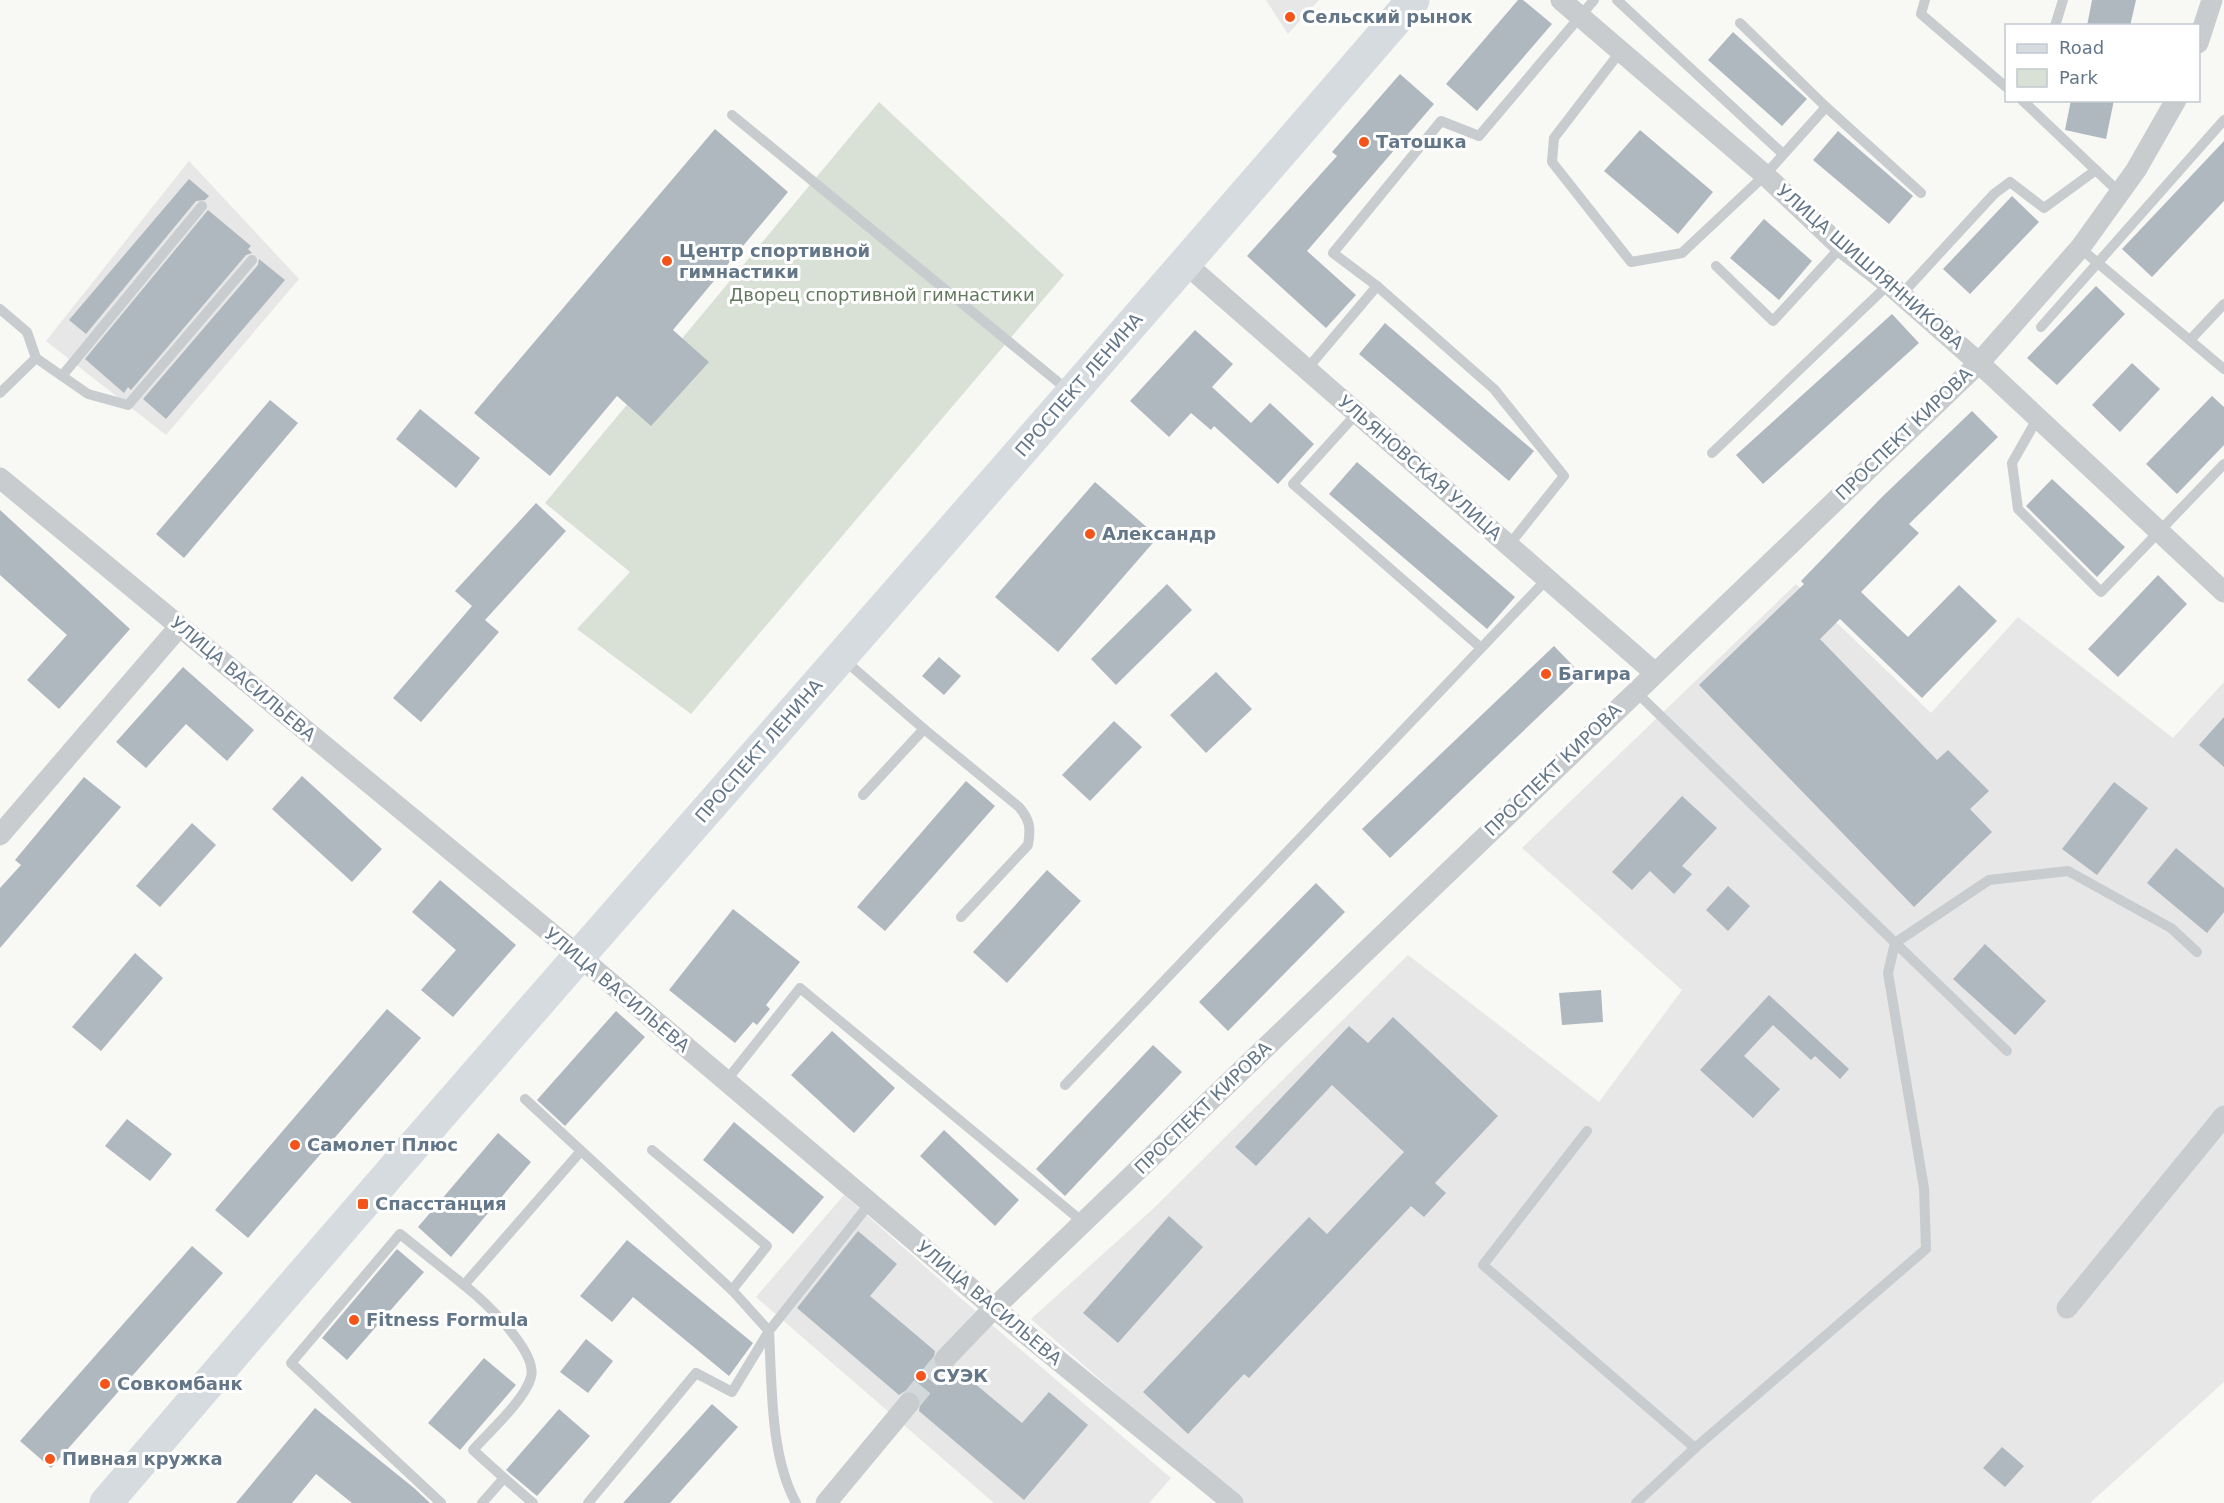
<svg xmlns="http://www.w3.org/2000/svg" width="2224" height="1503" font-family="'DejaVu Sans',sans-serif">
<style>
.built{fill:#e6e7e6}
.green{fill:#d9e1d6}
.building{fill:#b0b8bf}
.lines{fill:none;stroke-linecap:round;stroke-linejoin:round}
.street-tunnel{stroke:#d3d8da;stroke-width:21;stroke-dasharray:21 10;stroke-linecap:butt}
.lane{stroke:#c8cccf;stroke-width:10}
.street{stroke:#c8cccf;stroke-width:21}
.primary{stroke:#d6dbdf;stroke-width:33}
.poi-dot{fill:#f4541a;stroke:#fff;stroke-width:2}
.labels{text-anchor:middle;stroke-width:6;stroke-linejoin:round;paint-order:stroke}
.poi-label{font-size:18px;font-weight:bold;fill:#647789;stroke:#fff;text-anchor:start}
.street-label{font-size:18px;fill:#647789;stroke:#fff}
.park-label{font-size:18px;fill:#647a60;stroke:#fff}
</style>
<rect width="100%" height="100%" fill="#f8f8f5"/>
<g class="built">
<polygon points="1266,0 1319,0 1288,34"/>
<polygon points="189,161 299,279 166,435 46,341"/>
<polygon points="1796,584 1931,713 2018,617 2173,738 2224,682 2224,1382 2090,1503 1241,1503 1031,1319 1154,1208 1408,955 1599,1102 1682,990 1522,848"/>
<polygon points="844,1195 957,1295 1171,1478 1149,1503 994,1503 756,1297"/>
</g>
<polygon class="green" points="879,102 1064,275 691,714 577,629 630,572 545,503"/>
<g class="building">
<polygon points="1518,0 1523,0 1552,24 1477,111 1446,84"/>
<polygon points="2092,0 2136,0 2130,26 2087,26"/>
<polygon points="1733,32 1807,99 1782,126 1708,60"/>
<polygon points="1400,74 1434,104 1307,251 1356,295 1326,328 1247,256 1337,156 1332,152"/>
<polygon points="2071,100 2114,100 2106,139 2065,130"/>
<polygon points="715,129 788,192 673,330 709,362 651,426 617,396 550,476 474,413"/>
<polygon points="1640,130 1713,192 1678,234 1604,171"/>
<polygon points="1838,131 1913,196 1889,224 1813,160"/>
<polygon points="2224,141 2224,201 2152,277 2122,249"/>
<polygon points="189,179 209,196 205,200 196,201 86,334 69,320"/>
<polygon points="2012,196 2039,222 1970,294 1943,269"/>
<polygon points="208,210 251,246 248,249 252,253 246,255 131,390 128,387 124,393 85,359"/>
<polygon points="1764,219 1812,261 1779,300 1730,258"/>
<polygon points="259,259 285,280 166,419 143,399 258,265"/>
<polygon points="2096,286 2125,314 2057,385 2027,358"/>
<polygon points="1892,314 1919,343 1763,484 1736,455"/>
<polygon points="1385,323 1534,451 1509,481 1359,354"/>
<polygon points="1195,330 1233,364 1212,387 1251,423 1270,403 1314,444 1278,484 1214,426 1211,430 1191,413 1169,437 1130,401"/>
<polygon points="2132,363 2160,389 2120,432 2092,405"/>
<polygon points="2212,396 2224,407 2224,445 2177,494 2146,464"/>
<polygon points="270,400 298,423 184,558 156,534"/>
<polygon points="420,409 480,458 456,488 396,439"/>
<polygon points="1972,411 1998,437 1909,524 1919,533 1861,592 1908,637 1959,585 1997,621 1922,698 1840,619 1820,639 1937,760 1948,750 1989,791 1970,809 1992,832 1914,907 1699,685 1804,584 1801,581 1882,497"/>
<polygon points="1357,462 1515,597 1487,629 1329,494"/>
<polygon points="2052,479 2125,547 2097,577 2026,506"/>
<polygon points="1095,482 1158,537 1058,652 995,597"/>
<polygon points="536,503 566,531 485,620 499,632 421,722 393,698 472,606 455,591"/>
<polygon points="0,510 130,629 59,709 27,680 67,635 0,575"/>
<polygon points="2158,575 2187,604 2118,677 2088,649"/>
<polygon points="1167,584 1192,610 1116,685 1091,659"/>
<polygon points="1554,646 1582,675 1390,858 1362,829"/>
<polygon points="939,657 961,676 944,695 922,676"/>
<polygon points="183,667 254,730 227,761 186,724 146,768 116,742"/>
<polygon points="1216,672 1252,709 1206,753 1170,715"/>
<polygon points="2224,717 2224,767 2199,745"/>
<polygon points="1114,721 1142,747 1090,801 1062,775"/>
<polygon points="302,776 382,849 352,882 272,809"/>
<polygon points="84,777 121,807 0,948 0,888 21,865 15,860"/>
<polygon points="966,781 995,806 885,931 857,907"/>
<polygon points="2114,782 2148,808 2097,875 2062,849"/>
<polygon points="1682,796 1717,828 1682,866 1692,874 1674,894 1650,871 1632,890 1612,872"/>
<polygon points="192,823 216,845 160,907 136,886"/>
<polygon points="2176,848 2224,888 2224,912 2207,933 2147,883"/>
<polygon points="1047,870 1081,901 1007,983 973,952"/>
<polygon points="440,880 516,945 453,1017 421,990 456,950 412,912"/>
<polygon points="1316,883 1345,912 1228,1031 1199,1002"/>
<polygon points="1728,886 1750,906 1728,931 1706,910"/>
<polygon points="733,909 800,962 766,1005 770,1009 757,1025 753,1022 735,1043 669,990"/>
<polygon points="1985,944 2046,1001 2015,1035 1953,979"/>
<polygon points="135,953 163,978 101,1051 72,1027"/>
<polygon points="1601,990 1603,1022 1562,1025 1559,993"/>
<polygon points="1769,995 1849,1069 1840,1079 1815,1056 1811,1060 1773,1025 1744,1056 1780,1089 1753,1118 1700,1070"/>
<polygon points="387,1009 421,1038 248,1238 215,1210"/>
<polygon points="616,1011 645,1037 565,1126 537,1100"/>
<polygon points="1393,1017 1498,1116 1435,1183 1446,1193 1424,1217 1411,1206 1249,1378 1244,1374 1188,1434 1143,1392 1309,1217 1327,1234 1404,1152 1332,1085 1256,1166 1235,1147 1349,1026 1368,1043"/>
<polygon points="832,1031 895,1088 854,1133 791,1075"/>
<polygon points="1153,1045 1182,1072 1065,1196 1036,1169"/>
<polygon points="127,1119 172,1154 150,1181 105,1146"/>
<polygon points="734,1122 824,1197 793,1234 703,1160"/>
<polygon points="944,1130 1019,1200 995,1226 920,1156"/>
<polygon points="498,1133 531,1162 451,1257 418,1227"/>
<polygon points="1169,1216 1203,1247 1118,1343 1083,1313"/>
<polygon points="858,1231 897,1264 870,1296 935,1351 933,1362 937,1369 948,1371 955,1367 1022,1423 1049,1392 1088,1425 1024,1500 919,1411 921,1399 917,1393 905,1391 899,1395 797,1308"/>
<polygon points="627,1240 753,1343 729,1376 633,1297 612,1322 580,1296"/>
<polygon points="192,1246 223,1273 51,1468 20,1441"/>
<polygon points="397,1249 424,1272 347,1360 322,1338"/>
<polygon points="586,1339 613,1361 588,1393 560,1372"/>
<polygon points="484,1358 516,1385 460,1450 428,1423"/>
<polygon points="712,1404 738,1427 670,1503 623,1503"/>
<polygon points="315,1408 414,1488 430,1503 352,1503 316,1474 292,1503 236,1503"/>
<polygon points="559,1409 590,1436 537,1496 506,1470"/>
<polygon points="2002,1447 2024,1466 2005,1487 1983,1468"/>
</g>
<g class="lines">
<polyline class="street-tunnel" points="909,1403 945,1359"/>
<g class="lane">
<polyline points="1617,0 1783,154"/>
<polyline points="1925,0 1921,14 2006,87"/>
<polyline points="1740,23 1826,107"/>
<polyline points="2055,26 2063,0"/>
<polyline points="1620,52 1554,138 1552,162 1631,262 1682,253 1765,175 1826,107 1921,193"/>
<polyline points="2022,100 2120,193"/>
<polyline points="732,115 1069,391"/>
<polyline points="2080,248 2224,369"/>
<polyline points="1716,266 1773,321 1841,247"/>
<polyline points="1901,295 1994,194 2010,182 2044,208 2096,170"/>
<polyline points="0,309 27,332 36,358"/>
<polyline points="2041,327 2224,120"/>
<polyline points="2190,340 2224,304"/>
<polyline points="1307,369 1377,286"/>
<polyline points="62,376 202,206"/>
<polyline points="0,393 36,358 88,394 128,405 252,260"/>
<polyline points="1357,413 1293,484 1480,647"/>
<polyline points="2037,419 2012,463 2018,509 2101,592 2224,464"/>
<polyline points="1712,453 1889,284"/>
<polyline points="1509,545 1564,476 1494,389 1377,286 1333,253 1441,121 1479,136 1594,0"/>
<polyline points="843,659 924,729 863,795"/>
<polyline points="1635,691 2007,1051"/>
<path d="M924,729L1019,807C1030,820 1031,828 1028,845L961,917"/>
<polyline points="726,1081 800,988 1084,1223"/>
<polyline points="1065,1085 1547,579"/>
<polyline points="525,1099 732,1290"/>
<polyline points="1587,1131 1483,1265 1695,1448"/>
<path d="M504,1478L473,1450C489,1432 525,1400 531,1377C538,1351 483,1300 464,1285L581,1151"/>
<polyline points="441,1503 291,1363 400,1234 464,1285"/>
<polyline points="482,1503 504,1478 533,1503"/>
<polyline points="588,1503 696,1373 732,1392 769,1331 732,1290 767,1246 652,1150"/>
<path d="M796,1503C770,1456 772,1385 769,1331L870,1203"/>
<polyline points="1636,1503 1695,1448 1926,1249 1924,1188 1888,973 1895,943 1989,880 2068,871 2171,928 2197,952"/>
</g>
<g class="street">
<polyline points="1561,0 1765,175 1841,247 1889,284 1979,363 2224,592"/>
<polyline points="2198,43 2212,0"/>
<polyline points="1186,264 1655,673"/>
<polyline points="0,478 580,957 994,1308 1233,1503"/>
<polyline points="0,835 179,627"/>
<polyline points="2067,1308 2224,1116"/>
<polyline points="945,1359 994,1308 1979,363 2080,248 2136,170 2176,100"/>
<polyline points="826,1503 909,1403"/>
</g>
<path class="primary" d="M106,1503C537,998 980,503 1413,0"/>
</g>
<g class="poi-dot">
<circle cx="1290" cy="17" r="6"/>
<circle cx="1364" cy="142" r="6"/>
<circle cx="667" cy="261" r="6"/>
<circle cx="1090" cy="534" r="6"/>
<circle cx="1546" cy="674" r="6"/>
<circle cx="295" cy="1145" r="6"/>
<rect x="357" y="1198" width="12" height="12" rx="3"/>
<circle cx="354" cy="1320" r="6"/>
<circle cx="921" cy="1376" r="6"/>
<circle cx="105" cy="1384" r="6"/>
<circle cx="50" cy="1459" r="6"/>
</g>
<g class="labels">
<g class="poi-label">
<text x="1302" y="23">Сельский рынок</text>
<text x="1376" y="148">Татошка</text>
<text x="679" y="257">Центр спортивной<tspan x="679" dy="21">гимнастики</tspan></text>
<text x="1102" y="540">Александр</text>
<text x="1558" y="680">Багира</text>
<text x="307" y="1151">Самолет Плюс</text>
<text x="375" y="1210">Спасстанция</text>
<text x="366" y="1326">Fitness Formula</text>
<text x="933" y="1382">СУЭК</text>
<text x="117" y="1390">Совкомбанк</text>
<text x="62" y="1465">Пивная кружка</text>
</g>
<g class="street-label">
<text transform="translate(1870 267) rotate(41)" y="6">УЛИЦА ШИШЛЯННИКОВА</text>
<text transform="translate(1079 385) rotate(-49)" y="6">ПРОСПЕКТ ЛЕНИНА</text>
<text transform="translate(1904 434) rotate(-44)" y="6">ПРОСПЕКТ КИРОВА</text>
<text transform="translate(1420 468) rotate(41)" y="6">УЛЬЯНОВСКАЯ УЛИЦА</text>
<text transform="translate(243 679) rotate(40)" y="6">УЛИЦА ВАСИЛЬЕВА</text>
<text transform="translate(759 751) rotate(-49)" y="6">ПРОСПЕКТ ЛЕНИНА</text>
<text transform="translate(1553 770) rotate(-44)" y="6">ПРОСПЕКТ КИРОВА</text>
<text transform="translate(617 990) rotate(40)" y="6">УЛИЦА ВАСИЛЬЕВА</text>
<text transform="translate(1203 1108) rotate(-44)" y="6">ПРОСПЕКТ КИРОВА</text>
<text transform="translate(989 1303) rotate(40)" y="6">УЛИЦА ВАСИЛЬЕВА</text>
</g>
<g class="park-label">
<text x="882" y="301">Дворец спортивной гимнастики</text>
</g>
</g>
<rect x="2005" y="24" width="195" height="78" fill="#ffffff" stroke="#c1c9d0" stroke-width="1.5"/>
<rect x="2017" y="44" width="30" height="9" fill="#d6dbdf" stroke="#c1c9d0" stroke-width="1.5"/>
<text x="2059" y="54" font-size="18" fill="#647789">Road</text>
<rect x="2017" y="69" width="30" height="18" fill="#d9e1d6" stroke="#c1c9d0" stroke-width="1.5"/>
<text x="2059" y="84" font-size="18" fill="#647789">Park</text>
</svg>
